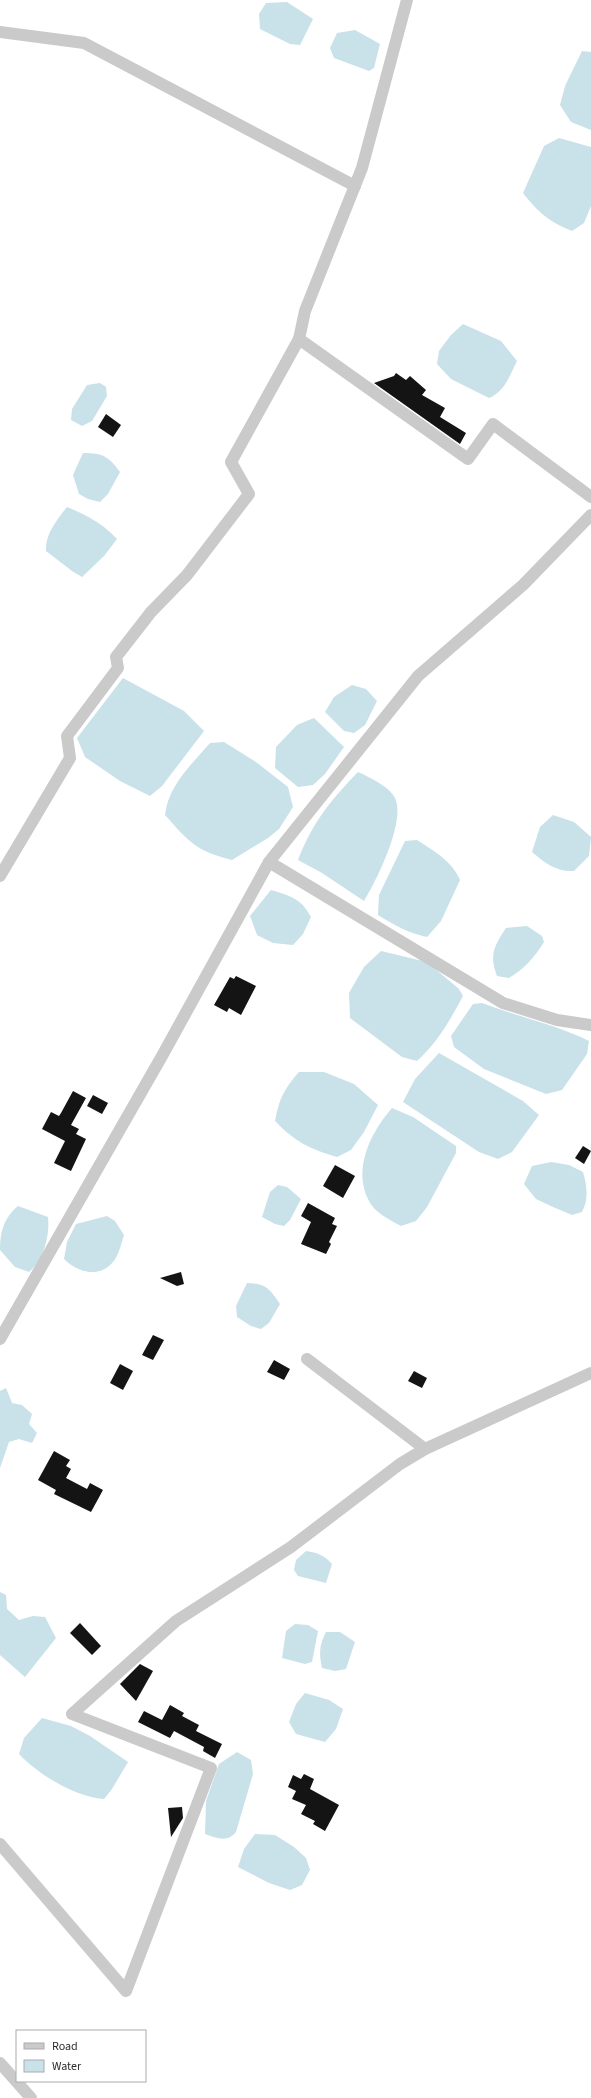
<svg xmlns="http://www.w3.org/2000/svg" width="591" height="2098" font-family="'Source Sans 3',sans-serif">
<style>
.water{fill:#c9e1e9}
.building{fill:#141414}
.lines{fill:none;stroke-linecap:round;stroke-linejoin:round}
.minor{stroke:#cacaca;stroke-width:12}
</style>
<rect width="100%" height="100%" fill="#fff"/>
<g class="water">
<polygon points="287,2 313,19 300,45 290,44 260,29 259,14 266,3"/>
<polygon points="355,30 380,44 374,68 369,71 334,58 330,48 337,33"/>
<polygon points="582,51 591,52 591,130 571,122 560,105 565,86"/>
<path d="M559,138L591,147V206L584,223L572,231C549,222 538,212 523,193L544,146Z"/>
<path d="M463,324L501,341L517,361C510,375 505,391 489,398L451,379L437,364L439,351L451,335Z"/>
<polygon points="100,383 106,387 107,396 92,421 82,426 71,420 72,409 87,385"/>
<path d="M83,453C103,453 108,456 120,472L108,494L100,502L88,499L79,494L73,475Z"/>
<path d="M67,507C87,515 102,523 117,539L104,556L82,577L72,571L46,551C45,534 57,520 67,507Z"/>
<polygon points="123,678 184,711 204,731 162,786 150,796 120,781 85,757 77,738"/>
<polygon points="352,685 366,689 377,701 365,725 354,733 344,731 325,712 334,697"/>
<polygon points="314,718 344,747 325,774 313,785 298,787 275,768 276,747 297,725"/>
<path d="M224,742L256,762L288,787L293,807L279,829L268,838L232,860C196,851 189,842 165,815C168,786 191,765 210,743Z"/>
<path d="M358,772C369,777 390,787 395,798C406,821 377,880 364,901L322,873L298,860C313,822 330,801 358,772Z"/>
<path d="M553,815L574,822L591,837L589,856L574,871C556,872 545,863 532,852L540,827Z"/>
<path d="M417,840C434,851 452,861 460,880L441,921L427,937C408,933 394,925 378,915L379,895L405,841Z"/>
<path d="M271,890C290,896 301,898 311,917L303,934L293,945L273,943L257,935L250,916Z"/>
<path d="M527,926L542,936L544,942C534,958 525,968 509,978L497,976C489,955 494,946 506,928Z"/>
<path d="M381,951L427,962L459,989L463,996C450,1020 438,1042 417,1061L402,1057L350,1018L349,993L364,967Z"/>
<path d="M482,1003C518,1017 555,1024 589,1041L587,1054L562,1090L546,1094L484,1069L454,1047L451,1036L473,1004Z"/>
<polygon points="439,1053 523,1101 539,1115 512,1152 498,1159 479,1152 403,1102 415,1079"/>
<path d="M299,1072H324L354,1084L378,1105L364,1132L351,1150L337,1157C310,1149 295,1142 275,1121C279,1099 284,1089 299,1072Z"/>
<path d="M392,1108L413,1117L456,1146V1153L427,1207L416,1221L401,1226C390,1220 375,1213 369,1201C352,1169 371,1132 392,1108Z"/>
<path d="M551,1162L569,1165L583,1172C587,1186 589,1199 582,1212L572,1215L553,1207L536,1199L524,1184L532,1166Z"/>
<polygon points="278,1185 287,1187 301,1199 290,1220 284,1226 275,1224 262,1217 270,1192"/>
<path d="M18,1206L48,1217C50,1235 44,1259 29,1272L15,1267L0,1250C0,1231 4,1218 18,1206Z"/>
<path d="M107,1216L115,1221L124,1235C121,1244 119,1255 113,1262C99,1279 77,1272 64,1259L67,1242L76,1224Z"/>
<path d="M247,1283C266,1284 269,1288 280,1304L269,1323L261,1329L251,1326L237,1317L236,1306Z"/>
<polygon points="6,1388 12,1403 22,1405 32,1414 29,1424 37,1433 32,1443 19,1439 9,1442 0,1468 0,1391"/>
<path d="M306,1551C318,1553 324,1555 332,1564L326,1583L298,1576L294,1570L296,1560Z"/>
<polygon points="0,1592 6,1595 7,1609 19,1620 33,1616 45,1617 56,1638 25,1677 0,1655"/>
<polygon points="295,1624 308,1625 318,1631 312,1662 305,1664 282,1658 286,1631"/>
<path d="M326,1632H340L355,1642L346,1669L335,1671L322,1668C319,1654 319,1645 326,1632Z"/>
<polygon points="305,1693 329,1700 343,1709 336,1729 325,1742 296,1734 289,1722 296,1704"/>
<path d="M42,1718L71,1726L90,1736L128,1762L112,1789L104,1799C75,1797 39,1775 19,1754L24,1738Z"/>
<path d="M237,1752L251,1760L253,1774L236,1832C227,1843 217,1838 205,1834L206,1801L219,1764Z"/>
<polygon points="255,1834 275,1835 294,1847 306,1858 310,1870 302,1885 290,1890 269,1883 238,1867 244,1849"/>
</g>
<g class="building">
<polygon points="396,373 406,380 410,376 426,390 422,395 445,408 440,417 466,433 460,444 374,383 394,376"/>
<polygon points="106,414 121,425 113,437 98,427"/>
<polygon points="236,976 256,986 241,1015 229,1008 227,1012 214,1005 230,977 234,979"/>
<polygon points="73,1091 86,1098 71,1125 79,1129 76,1134 86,1139 71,1171 54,1163 65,1141 42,1129 51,1112 59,1116 61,1113"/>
<polygon points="93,1095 108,1103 102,1114 87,1106"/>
<polygon points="583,1146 591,1151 584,1164 575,1158"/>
<polygon points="335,1165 355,1176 343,1198 323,1186"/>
<polygon points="308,1203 335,1218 332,1224 337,1226 329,1242 331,1244 326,1254 301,1244 311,1222 301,1216"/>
<polygon points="181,1272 184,1284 177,1286 160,1278"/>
<polygon points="153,1335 164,1340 153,1360 142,1355"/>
<polygon points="274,1360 290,1369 284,1380 267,1372"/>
<polygon points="120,1364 133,1371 123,1390 110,1383"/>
<polygon points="414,1371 427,1378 422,1388 408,1381"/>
<polygon points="54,1451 70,1460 66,1466 71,1469 66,1478 87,1489 90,1483 103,1490 91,1512 54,1494 56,1490 38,1480"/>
<polygon points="80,1623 101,1646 92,1655 70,1633"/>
<polygon points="140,1664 153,1671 136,1701 120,1684"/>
<polygon points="170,1705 184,1713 182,1716 199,1725 196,1731 222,1744 215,1758 203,1751 204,1747 174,1731 170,1738 138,1722 144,1711 162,1720"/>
<polygon points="304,1774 314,1779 310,1789 339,1805 325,1831 313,1824 315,1821 301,1814 306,1805 292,1799 296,1791 288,1787 293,1775 301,1779"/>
<polygon points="182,1807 183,1818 171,1837 168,1808"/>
</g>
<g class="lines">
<g class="minor">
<polyline points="407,0 362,168 305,311 299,339 468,459 493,424 591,497"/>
<polyline points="0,32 84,43 355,186"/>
<polyline points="269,862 503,1003 557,1020 591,1025"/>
<polyline points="0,876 70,758 67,736 118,668 116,657 151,612 187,575 249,494 231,462 299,339"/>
<polyline points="0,1339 162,1056 269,862 418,676 523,585 591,515"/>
<polyline points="425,1449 591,1373"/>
<polyline points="0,1844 126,1991 211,1768 72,1714 176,1621 291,1547 400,1464 425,1449 307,1359"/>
<polyline points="0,2063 31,2098"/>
</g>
</g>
<rect x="16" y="2030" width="130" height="52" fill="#ffffff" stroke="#ababab"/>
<rect x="24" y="2043" width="20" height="6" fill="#cacaca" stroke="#ababab"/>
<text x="52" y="2050" font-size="12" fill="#2d2d2d">Road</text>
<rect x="24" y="2060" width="20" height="12" fill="#c9e1e9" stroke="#ababab"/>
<text x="52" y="2070" font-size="12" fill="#2d2d2d">Water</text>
</svg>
